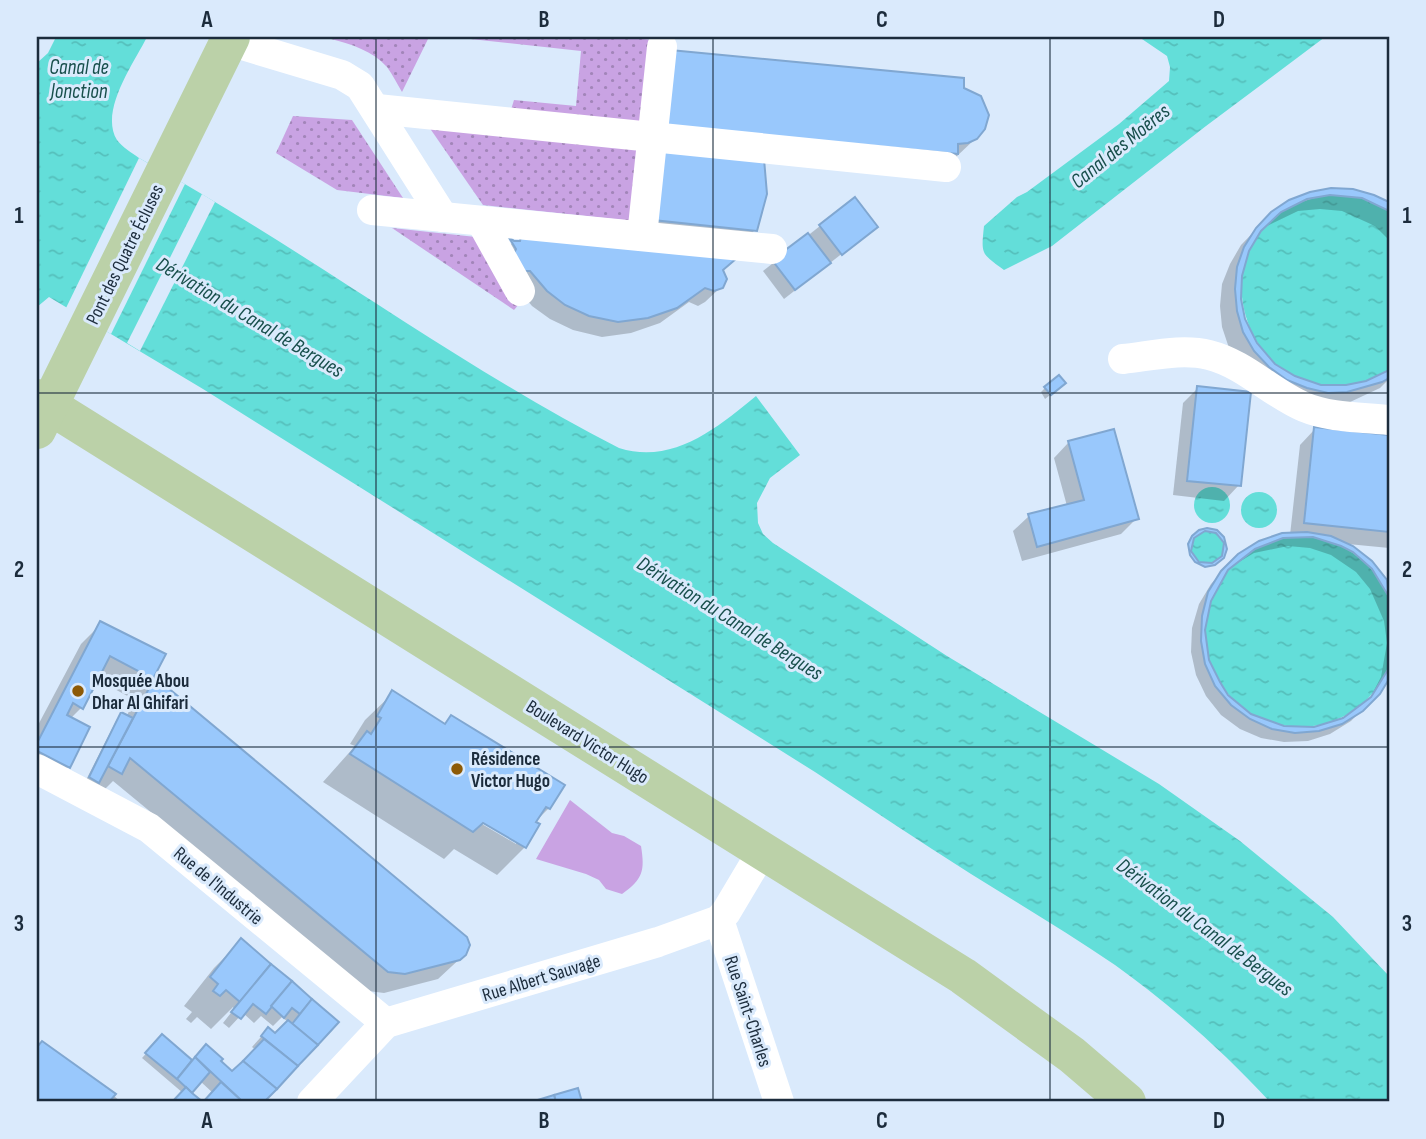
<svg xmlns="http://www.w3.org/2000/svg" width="1426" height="1139" font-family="'Sofia Sans Condensed',sans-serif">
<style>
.grass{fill:url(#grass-dots)}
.park{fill:#c9a3e3}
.water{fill:url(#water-ripples)}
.pier{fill:#daeafc}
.shadow{fill:#0003;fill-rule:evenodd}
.building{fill:#99c8fc;stroke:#80a7d1;stroke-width:2;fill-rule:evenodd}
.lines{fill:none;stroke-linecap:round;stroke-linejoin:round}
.minor{stroke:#fff;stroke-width:30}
.major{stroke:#bbd1a8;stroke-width:38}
.grid{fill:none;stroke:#1c2c3c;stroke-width:2;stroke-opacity:0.55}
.poi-dot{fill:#8d5a06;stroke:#daeafc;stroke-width:2.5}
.labels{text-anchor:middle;stroke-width:6;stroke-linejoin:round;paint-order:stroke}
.street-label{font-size:19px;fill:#1c2c3c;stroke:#daeafc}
.poi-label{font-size:19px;font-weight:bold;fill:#1c2c3c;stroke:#daeafc;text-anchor:start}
.water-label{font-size:21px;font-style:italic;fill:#184f4c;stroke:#daeafc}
.neatline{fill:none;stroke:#1c2c3c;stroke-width:2.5}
.grid-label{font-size:23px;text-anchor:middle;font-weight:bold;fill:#1c2c3c}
</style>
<defs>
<pattern id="grass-dots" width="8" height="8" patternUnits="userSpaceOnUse" patternTransform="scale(1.75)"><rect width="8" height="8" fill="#c9a3e3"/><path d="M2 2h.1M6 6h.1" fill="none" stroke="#a285b9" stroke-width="1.8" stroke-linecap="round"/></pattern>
<pattern id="water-ripples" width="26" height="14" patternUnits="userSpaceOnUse" patternTransform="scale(1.75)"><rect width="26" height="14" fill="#63ded9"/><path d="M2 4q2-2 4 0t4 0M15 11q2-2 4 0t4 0" fill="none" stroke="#55bfbb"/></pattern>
</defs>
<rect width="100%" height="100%" fill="#daeafc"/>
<g class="grass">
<path d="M332,37H429L402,92C397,84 393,75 387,67C373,51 351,44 331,39Z"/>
<polygon points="452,37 623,37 653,40 641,125 510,113 514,100 576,106 581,51"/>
<polygon points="293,116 352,120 403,198 337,190 276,153"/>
<polygon points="429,127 641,149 633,221 483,205"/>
<polygon points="392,228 476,237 519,304 514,310"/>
</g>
<path class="park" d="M570,800L612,833L624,836L641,846C645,871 643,879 622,894L606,889L599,880L586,874L536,859Z"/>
<g class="water">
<path d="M56,37H147C134,63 99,111 117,140C122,147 132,153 139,158C303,248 453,363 619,448C673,465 717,428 756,396L800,455L770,478L757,503L758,523L763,534L773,543L947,656L1159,784L1240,841L1333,917L1389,976V1102H1270C1224,1052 1171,1005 1115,965C1068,933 1019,904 971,874C919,841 867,806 815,772L203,389L49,297L37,307V63L48,53Z"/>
<path d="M1139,37H1325L1206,126L1052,246L1004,270C981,253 981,255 984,226L1017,197L1027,192L1119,124L1169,81L1170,67L1167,56Z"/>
<path d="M1330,195L1362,198L1389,211V370C1251,450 1169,218 1330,195Z"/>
<circle cx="1212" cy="505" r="18"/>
<circle cx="1259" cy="510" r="18"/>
<circle cx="1208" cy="547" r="17"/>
<circle cx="1300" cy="632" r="95"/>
</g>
<g class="pier">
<polygon points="139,158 185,184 111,334 66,308"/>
<polygon points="202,194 215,202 140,351 127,343"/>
</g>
<g class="shadow">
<polygon points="962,89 976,138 955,158 946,163"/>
<polygon points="645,166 755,230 740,245 639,235"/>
<polygon points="1310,193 1374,196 1389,204 1389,240 1375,226 1342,211 1320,209 1298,211 1265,227 1256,236 1247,251 1240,275 1239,290 1242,316 1255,344 1270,361 1284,373 1317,385 1333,388 1372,381 1389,372 1389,379 1380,388 1348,403 1291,403 1229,348 1222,327 1220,306 1222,284 1230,264 1241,245 1272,213"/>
<polygon points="820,226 876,227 784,299 763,271"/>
<polygon points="522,238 722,271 721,287 705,302 698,306 689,302 660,323 631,333 602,337 573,330 550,319 532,306 514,285 497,258 512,243 517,243"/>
<polygon points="1045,388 1059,388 1045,399 1041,392"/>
<polygon points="1198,388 1239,485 1224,501 1173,495 1183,403"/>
<path d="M1315,429L1389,437V548L1348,544L1386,581L1389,589V676L1378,693L1351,721L1330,734L1308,741L1284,742L1261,738L1240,729L1221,715L1206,696L1196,675L1191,652L1192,628L1199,604L1211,584L1239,555L1290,535L1300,445ZM1288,546L1310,548L1331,555L1356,572L1370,589L1384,621L1387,643L1381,677L1370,698L1339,722L1319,728L1299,730L1264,722L1234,703L1221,688L1211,670L1205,650L1204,630L1213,590L1229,568L1254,553Z"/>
<polygon points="1069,442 1137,518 1121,534 1022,561 1013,531 1029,516 1067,506 1054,458"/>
<polygon points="101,624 152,677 466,938 465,954 438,979 384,993 368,991 113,781 101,793 85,782 117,719 122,714 126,717 135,700 96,679 81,708 70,719 68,767 48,787 37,781 37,727 81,644"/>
<path d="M393,693L444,725L451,717L549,808L534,823L538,825L525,847L497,875L454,849L444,859L323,782L355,746L350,744L365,720ZM476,817L516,840V844L475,820Z"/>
<polygon points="241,941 337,1022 262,1102 204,1102 213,1093 200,1081 190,1093 200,1102 173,1102 183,1093 142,1058 162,1036 191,1062 196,1056 219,1061 232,1074 256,1050 252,1047 268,1029 275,1035 288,1022 282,1017 273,1026 261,1016 254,1023 243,1013 229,1028 223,1023 234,1009 233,1007 211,1029 197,1017 191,1023 186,1019 192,1012 184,1006 214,968"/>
<polygon points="42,1043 114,1096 121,1102 37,1102 37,1049"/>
</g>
<g class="building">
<polygon points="670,50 964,78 964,88 981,96 989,115 985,129 977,139 968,143 958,144 958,154 662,126"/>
<polygon points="660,149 764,159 767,194 757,231 653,220"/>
<polygon points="1331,188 1353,189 1374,195 1389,202 1389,211 1362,198 1330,195 1307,199 1281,212 1261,231 1249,251 1242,276 1241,299 1245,319 1257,343 1275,364 1295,376 1321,385 1346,385 1366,381 1389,370 1389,378 1382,382 1347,392 1328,393 1307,388 1287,380 1269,367 1254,351 1243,332 1237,311 1235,289 1237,267 1244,247 1256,228 1271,212 1289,200 1310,192"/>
<polygon points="855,197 878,227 842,255 819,225"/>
<polygon points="808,233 831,263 795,290 772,260"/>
<polygon points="508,236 514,241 520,241 521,237 737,258 723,270 727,279 723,288 714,291 705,288 677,308 648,318 618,322 589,316 565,305 547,291 530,271 524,271 513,255 516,249"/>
<polygon points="1059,375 1066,383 1051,395 1044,387"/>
<polygon points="1197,386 1251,392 1241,486 1187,481"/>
<polygon points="1314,427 1389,435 1389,532 1304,523"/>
<polygon points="1114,429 1139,519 1037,547 1028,514 1084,500 1068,441"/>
<path d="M1207,528L1217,530L1224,537L1227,549L1224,558L1215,565L1205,567L1195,562L1190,555L1188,544L1192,536L1199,530ZM1205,531L1216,533L1224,543L1222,556L1212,563L1199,562L1191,551L1194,538Z"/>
<polygon points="1307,532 1331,536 1353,546 1372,561 1387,580 1389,597 1372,569 1353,552 1341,546 1313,537 1283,538 1255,549 1228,570 1211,601 1205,630 1209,660 1220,682 1228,695 1251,714 1284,726 1314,727 1343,718 1371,697 1389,668 1389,679 1380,694 1363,711 1342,724 1319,731 1295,733 1272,729 1250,719 1231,705 1215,686 1205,664 1201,641 1202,616 1208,592 1221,571 1238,554 1259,541 1282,533"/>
<polygon points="100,621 166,654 153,679 110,656 83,709 73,703 67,715 90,727 70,768 37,751 37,743"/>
<polygon points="155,677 467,937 470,945 466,955 460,960 405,974 388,972 130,758 122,774 108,766"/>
<polygon points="392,690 445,724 451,715 565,785 550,809 546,807 536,822 540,824 526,848 483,823 473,832 350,754 367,731 371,734 381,718 377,716"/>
<polygon points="121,712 133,718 99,783 89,777"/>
<polygon points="241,938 271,964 240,1002 226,990 220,996 213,991 218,984 210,977"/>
<polygon points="271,964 292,981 266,1014 253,1004 241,1019 231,1012"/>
<polygon points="292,981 312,999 300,1014 292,1008 284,1018 271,1006"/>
<polygon points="312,999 339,1022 318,1045 292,1024"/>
<polygon points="288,1020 318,1045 298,1066 261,1036 268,1027 275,1033"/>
<polygon points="162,1034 192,1060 177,1079 145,1053"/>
<polygon points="264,1039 298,1066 277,1089 243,1061"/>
<polygon points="42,1041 116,1094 109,1102 37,1102 37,1047"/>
<polygon points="206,1044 223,1059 221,1061 232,1071 243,1061 277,1089 264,1102 243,1102 195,1057"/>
<polygon points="195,1057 210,1072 192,1093 177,1079"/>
<polygon points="221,1082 243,1102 203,1102"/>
<polygon points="186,1087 192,1093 203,1102 172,1102"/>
<polygon points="578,1088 582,1102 556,1102 554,1095"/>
<polygon points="554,1095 556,1102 531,1102"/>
</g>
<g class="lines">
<g class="minor">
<polyline points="229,41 342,75 360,86 443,217"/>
<polyline points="377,109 946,167"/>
<polyline points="372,210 772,249"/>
<polyline points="481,221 520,291"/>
<polyline points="642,236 662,47"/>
<path d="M1123,359C1151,356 1182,348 1209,355C1245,364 1271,393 1304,407C1330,418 1362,417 1389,420"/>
<polyline points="37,769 149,828 386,1023"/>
<polyline points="719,920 779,1102"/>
<polyline points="312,1102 386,1023 658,942 719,920 726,912 763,850"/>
</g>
<g class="major">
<polyline points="37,398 963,976 1072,1055 1127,1102"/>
<polyline points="37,430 231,37"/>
</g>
</g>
<path class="grid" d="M376,37V1102M713,37V1102M1050,37V1102M37,393H1389M37,747H1389"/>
<g class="poi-dot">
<circle cx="78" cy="691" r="7"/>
<circle cx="457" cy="769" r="7"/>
</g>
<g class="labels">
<g class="street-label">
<text transform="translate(124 254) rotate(-64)" y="7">Pont des Quatre Écluses</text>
<text transform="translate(588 741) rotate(32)" y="7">Boulevard Victor Hugo</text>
<text transform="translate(219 885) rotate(40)" y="7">Rue de l'Industrie</text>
<text transform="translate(541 977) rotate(-17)" y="7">Rue Albert Sauvage</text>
<text transform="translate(749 1011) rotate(72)" y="7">Rue Saint-Charles</text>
</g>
<g class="poi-label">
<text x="92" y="687">Mosquée Abou<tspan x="92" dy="22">Dhar Al Ghifari</tspan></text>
<text x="471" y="765">Résidence<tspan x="471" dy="22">Victor Hugo</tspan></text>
</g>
<g class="water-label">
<text x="79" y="74">Canal de<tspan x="79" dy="24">Jonction</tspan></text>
<text transform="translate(1120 146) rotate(-39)" y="7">Canal des Moëres</text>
<text transform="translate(250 317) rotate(31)" y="7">Dérivation du Canal de Bergues</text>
<text transform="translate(730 618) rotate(32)" y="7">Dérivation du Canal de Bergues</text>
<text transform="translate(1205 927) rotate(37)" y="7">Dérivation du Canal de Bergues</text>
</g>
</g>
<rect width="1426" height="1139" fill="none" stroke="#daeafc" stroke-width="77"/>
<rect x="38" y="38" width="1350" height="1062" class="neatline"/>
<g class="grid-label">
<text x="207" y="27">A</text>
<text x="544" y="27">B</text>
<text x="882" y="27">C</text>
<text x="1219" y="27">D</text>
<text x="19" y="223">1</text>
<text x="1407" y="223">1</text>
<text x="19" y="577">2</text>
<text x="1407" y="577">2</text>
<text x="19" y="931">3</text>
<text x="1407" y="931">3</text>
<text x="207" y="1128">A</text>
<text x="544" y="1128">B</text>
<text x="882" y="1128">C</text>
<text x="1219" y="1128">D</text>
</g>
</svg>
